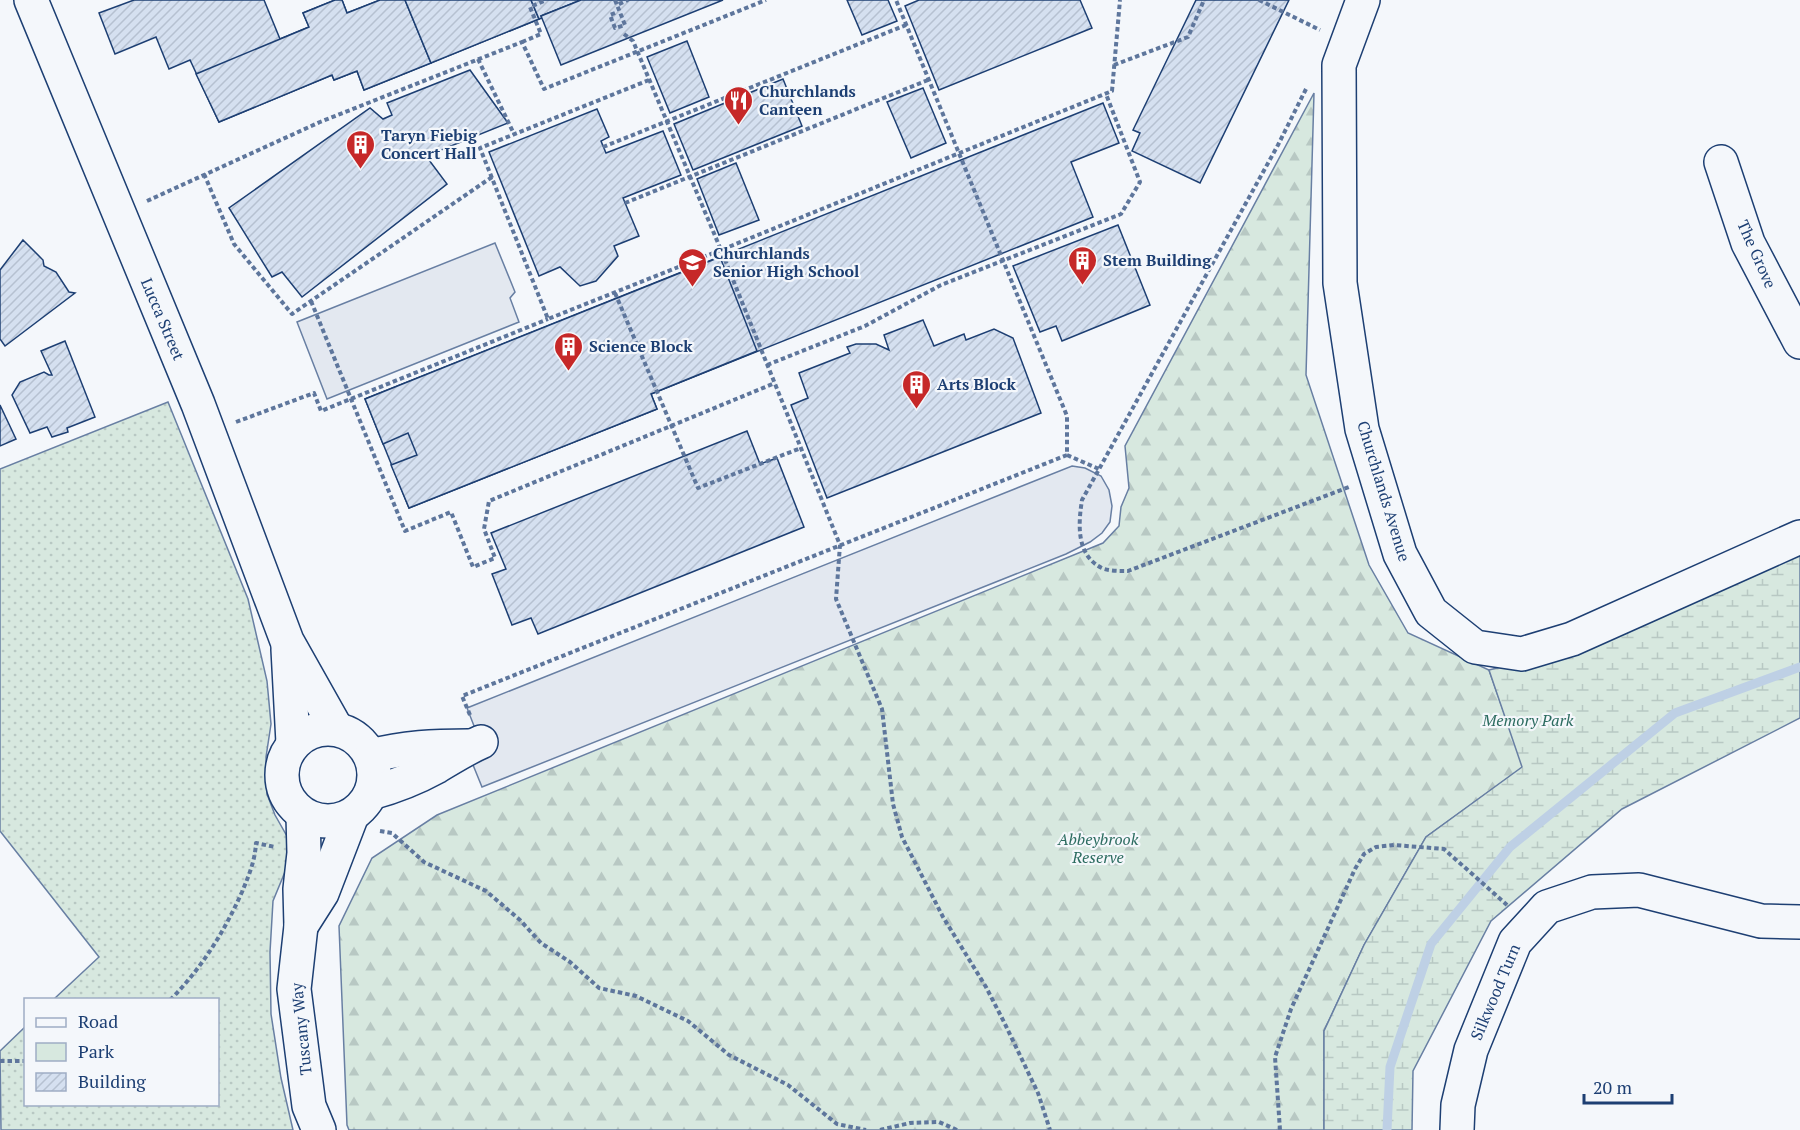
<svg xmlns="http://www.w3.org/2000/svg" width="1800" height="1130" font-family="'PT Serif',serif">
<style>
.green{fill:url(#green-dots);stroke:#687fa3;stroke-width:1.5}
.forest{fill:url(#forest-firs);stroke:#687fa3;stroke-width:1.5}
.wetland{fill:url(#wetland-marsh);stroke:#687fa3;stroke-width:1.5}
.parking{fill:#e3e8f0;stroke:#687fa3;stroke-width:1.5}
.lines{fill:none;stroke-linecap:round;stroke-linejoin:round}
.stream{stroke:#bed0e5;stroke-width:9}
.building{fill:url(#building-hatch);stroke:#1d3f73;stroke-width:1.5}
.minor-casing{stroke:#1d3f73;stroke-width:36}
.path{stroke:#5e769c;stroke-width:4;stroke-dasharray:4.5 3;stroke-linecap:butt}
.minor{stroke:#f4f7fb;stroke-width:33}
.labels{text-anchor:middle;stroke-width:4.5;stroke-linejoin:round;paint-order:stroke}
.poi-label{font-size:16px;font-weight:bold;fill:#1d3f73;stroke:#f4f7fb;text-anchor:start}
.street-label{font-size:16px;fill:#1d3f73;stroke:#f4f7fb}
.park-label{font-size:16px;font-style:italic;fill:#2c6c60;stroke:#f4f7fb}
</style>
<defs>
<pattern id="green-dots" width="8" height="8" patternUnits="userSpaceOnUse" patternTransform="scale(1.5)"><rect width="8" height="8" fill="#d7e8df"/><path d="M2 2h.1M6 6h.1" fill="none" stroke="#b8c8c3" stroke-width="1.8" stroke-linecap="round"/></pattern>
<pattern id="forest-firs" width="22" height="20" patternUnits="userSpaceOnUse" patternTransform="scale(1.5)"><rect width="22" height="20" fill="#d7e8df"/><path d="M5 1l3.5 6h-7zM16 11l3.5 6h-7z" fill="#b8c8c3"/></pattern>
<pattern id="wetland-marsh" width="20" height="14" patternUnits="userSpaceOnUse" patternTransform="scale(1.5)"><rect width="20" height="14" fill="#d7e8df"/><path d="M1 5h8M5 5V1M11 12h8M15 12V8" fill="none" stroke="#b8c8c3"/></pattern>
<pattern id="building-hatch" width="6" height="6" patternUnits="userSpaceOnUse" patternTransform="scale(1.5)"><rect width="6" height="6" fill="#d5e0f0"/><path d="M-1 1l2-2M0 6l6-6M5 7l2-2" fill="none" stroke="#b6c1d1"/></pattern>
</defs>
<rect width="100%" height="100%" fill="#f4f7fb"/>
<polygon class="green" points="168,402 248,599 267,681 271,724 266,757 267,794 275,815 288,838 287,867 273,901 270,952 271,1014 281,1078 293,1130 1,1130 0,1051 25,1027 26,1104 218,1104 218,1000 54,999 99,957 0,831 0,469"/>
<polygon class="forest" points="1314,93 1306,375 1369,565 1408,633 1489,670 1523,767 1426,837 1364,945 1324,1031 1324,1130 349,1130 347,1125 339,926 372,858 437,815 1103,543 1119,526 1121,507 1129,488 1125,446"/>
<polygon class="wetland" points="1800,549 1800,718 1622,809 1491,921 1413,1071 1412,1130 1324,1130 1324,1031 1364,945 1426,837 1522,767 1489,670 1619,636"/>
<g class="parking">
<polygon points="495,243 515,292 510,298 519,322 327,399 297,322"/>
<polygon points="1072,466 1085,468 1101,476 1109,490 1112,506 1110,522 1102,533 1090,542 1066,554 482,787 471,760 485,754 467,708"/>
</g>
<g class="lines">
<polyline class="stream" points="1387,1130 1390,1067 1431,944 1510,847 1675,713 1800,667"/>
</g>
<g class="building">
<polygon points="134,0 264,0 280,39 309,27 303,13 335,0 342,0 347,13 380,0 531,0 539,19 364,90 357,71 334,80 332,75 219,122 190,60 169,69 156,37 115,54 99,13"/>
<polygon points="335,0 342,0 347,13 380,0 405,0 431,63 364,90 357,71 334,80 332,75 219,122 196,74 309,27 303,13"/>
<polygon points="405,0 531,0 539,19 431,63"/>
<polygon points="531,0 581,0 541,16 542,18 539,19"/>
<polygon points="581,0 723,0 561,65 541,16"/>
<polygon points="847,0 888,0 897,21 862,35"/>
<polygon points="919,0 1080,0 1092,28 939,90 905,6"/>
<polygon points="1196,0 1289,0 1200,183 1132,151 1140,133 1133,130"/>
<polygon points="687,41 709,97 670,113 647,57"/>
<polygon points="470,70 508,123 426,156 447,184 302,297 282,272 272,277 229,208 370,108 383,119 392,115 387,103"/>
<polygon points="783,79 802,126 693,170 674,124"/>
<polygon points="923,88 946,143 911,158 887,102"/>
<polygon points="1103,103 1119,143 1071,162 1093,217 651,394 657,409 409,508 365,399"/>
<polygon points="597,109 609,137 601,141 606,153 663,131 681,175 623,198 639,236 614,246 618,256 596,281 580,286 560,267 539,276 489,152"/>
<polygon points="736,163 759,220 719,235 697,179"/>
<polygon points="1118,225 1150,305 1062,341 1056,326 1040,332 1013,266"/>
<polygon points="23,240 43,260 44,266 56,272 69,292 75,293 5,346 0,339 0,270"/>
<polygon points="720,257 757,351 651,394 657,409 409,508 391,465 417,455 408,433 383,444 365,399"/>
<polygon points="923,320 934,346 964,334 966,340 994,329 1013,338 1041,413 827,498 791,405 808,398 799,373 850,353 847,347 856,344 876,344 889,350 884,335"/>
<polygon points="65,341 95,417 67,428 68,432 52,437 47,427 30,433 12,395 20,382 44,372 49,375 52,375 41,351"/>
<polygon points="0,405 16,439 0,446"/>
<polygon points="747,431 760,464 777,458 804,527 538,634 531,618 512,625 492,574 506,569 491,533"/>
</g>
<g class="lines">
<defs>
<g id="minor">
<polyline points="31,0 198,404 287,641 336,728"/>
<polyline points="1363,0 1339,65 1340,283 1362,429 1400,554 1431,612 1475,647 1522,654 1572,639 1800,537"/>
<polyline points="1721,162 1748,243 1800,342"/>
<polyline points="288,649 293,743"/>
<circle cx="328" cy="775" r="46"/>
<path d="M371,756C404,747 435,746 468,746"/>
<path d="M371,793C393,787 416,778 436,767C451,758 465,749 481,742"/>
<polyline points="303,815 304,853 300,889 301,926 294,989 309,1106 319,1130"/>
<polyline points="301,926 322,893 352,815"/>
<polyline points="1457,1130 1458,1105 1471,1050 1515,942 1547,907 1592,892 1639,890 1761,921 1800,922"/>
</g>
</defs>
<use href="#minor" class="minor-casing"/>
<g class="path">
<polyline points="615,0 617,5 628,0"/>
<polyline points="1259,0 1320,30"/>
<polyline points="615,13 610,15 615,28 625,25 617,5"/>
<polyline points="624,34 633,41 721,250 1112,91 1120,0"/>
<polyline points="522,42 541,34 530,7 546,0"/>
<polyline points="478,59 514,134"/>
<polyline points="1114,65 1188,37 1204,0"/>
<polyline points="649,80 480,148 548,319 721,250 840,545 836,599 882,709 893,804 902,837 943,917 986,987 1004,1022 1038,1093 1050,1130"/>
<path d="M1306,89L1278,145L1082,500C1078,525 1076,557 1104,569C1111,571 1120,571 1128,571L1349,487"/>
<polyline points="603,147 906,25"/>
<polyline points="204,174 234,244 292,314 492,177"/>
<polyline points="147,201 320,122 522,42 544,89 766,0"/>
<polyline points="625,203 928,80"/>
<polyline points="615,293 698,488 801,448"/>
<polyline points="311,301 405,531 451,512 473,567 495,558 484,529 489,501 775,383"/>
<polyline points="767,365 865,326 941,285 1121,214 1140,182 1106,94"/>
<polyline points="236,422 314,393 321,411 548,319"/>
<polyline points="1067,455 1099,469"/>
<polyline points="470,715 462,696 1067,455 1067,416 896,0"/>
<polyline points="380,831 392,833 424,862 486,891 520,920 541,943 570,962 599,988 636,996 688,1021 729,1055 788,1085 837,1124 866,1130"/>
<path d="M170,1000C202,968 224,932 242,892C249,875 255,861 256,843L275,847"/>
<polyline points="0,1061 26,1061"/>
<polyline points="880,1130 910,1123 939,1122 957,1130"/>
<polyline points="1280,1130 1275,1057 1291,1009 1355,869 1364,854 1376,847 1394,845 1444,849 1507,905"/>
</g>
<use href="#minor" class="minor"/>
</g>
<defs>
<symbol id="restaurant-pin" viewBox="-11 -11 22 30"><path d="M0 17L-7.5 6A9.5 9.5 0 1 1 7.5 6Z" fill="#c62828" stroke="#f4f7fb"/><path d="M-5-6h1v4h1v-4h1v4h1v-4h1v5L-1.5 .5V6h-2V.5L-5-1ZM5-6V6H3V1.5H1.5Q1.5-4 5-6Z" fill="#fff"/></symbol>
<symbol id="building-pin" viewBox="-11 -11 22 30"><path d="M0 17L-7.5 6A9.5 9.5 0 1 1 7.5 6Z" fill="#c62828" stroke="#f4f7fb"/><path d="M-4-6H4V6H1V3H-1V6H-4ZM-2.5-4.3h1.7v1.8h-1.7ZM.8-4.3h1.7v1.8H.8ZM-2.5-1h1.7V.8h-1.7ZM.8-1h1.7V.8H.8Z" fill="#fff"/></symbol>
<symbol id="school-pin" viewBox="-11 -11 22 30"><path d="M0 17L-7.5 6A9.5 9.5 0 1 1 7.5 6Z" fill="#c62828" stroke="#f4f7fb"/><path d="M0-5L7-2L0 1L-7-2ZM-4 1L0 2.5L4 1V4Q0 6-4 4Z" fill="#fff"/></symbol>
</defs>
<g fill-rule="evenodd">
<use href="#restaurant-pin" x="722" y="84" width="33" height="45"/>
<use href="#building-pin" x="344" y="128" width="33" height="45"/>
<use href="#building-pin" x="1066" y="244" width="33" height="45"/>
<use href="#school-pin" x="676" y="246" width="33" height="45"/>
<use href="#building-pin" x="552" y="330" width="33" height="45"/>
<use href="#building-pin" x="900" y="368" width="33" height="45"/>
</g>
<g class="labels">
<g class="poi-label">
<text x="759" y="97">Churchlands<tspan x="759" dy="18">Canteen</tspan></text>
<text x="381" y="141">Taryn Fiebig<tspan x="381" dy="18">Concert Hall</tspan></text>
<text x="713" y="259">Churchlands<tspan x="713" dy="18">Senior High School</tspan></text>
<text x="1103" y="266">Stem Building</text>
<text x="589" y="352">Science Block</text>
<text x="937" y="390">Arts Block</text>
</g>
<g class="street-label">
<text transform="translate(1757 254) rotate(66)" y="6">The Grove</text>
<text transform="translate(163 319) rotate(67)" y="6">Lucca Street</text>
<text transform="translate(1384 491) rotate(73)" y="6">Churchlands Avenue</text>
<text transform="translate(1495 992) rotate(-67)" y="6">Silkwood Turn</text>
<text transform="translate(301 1029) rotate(-96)" y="6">Tuscany Way</text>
</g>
<g class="park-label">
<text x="1528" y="726">Memory Park</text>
<text x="1098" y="845">Abbeybrook<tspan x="1098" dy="18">Reserve</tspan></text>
</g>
</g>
<rect x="24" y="998" width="195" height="108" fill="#f4f7fb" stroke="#9eadc5" stroke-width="1.5"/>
<rect x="36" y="1018" width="30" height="9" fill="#f4f7fb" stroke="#9eadc5" stroke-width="1.5"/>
<text x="78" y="1028" font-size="18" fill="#1d3f73">Road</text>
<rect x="36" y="1043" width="30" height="18" fill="#d7e8df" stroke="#9eadc5" stroke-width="1.5"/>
<text x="78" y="1058" font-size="18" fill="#1d3f73">Park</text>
<rect x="36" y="1073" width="30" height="18" fill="url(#building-hatch)" stroke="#9eadc5" stroke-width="1.5"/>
<text x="78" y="1088" font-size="18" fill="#1d3f73">Building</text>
<path d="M1584 1094v9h88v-9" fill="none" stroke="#1d3f73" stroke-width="3"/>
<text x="1593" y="1094" font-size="18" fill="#1d3f73" stroke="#f4f7fb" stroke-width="4.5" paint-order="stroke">20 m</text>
</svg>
